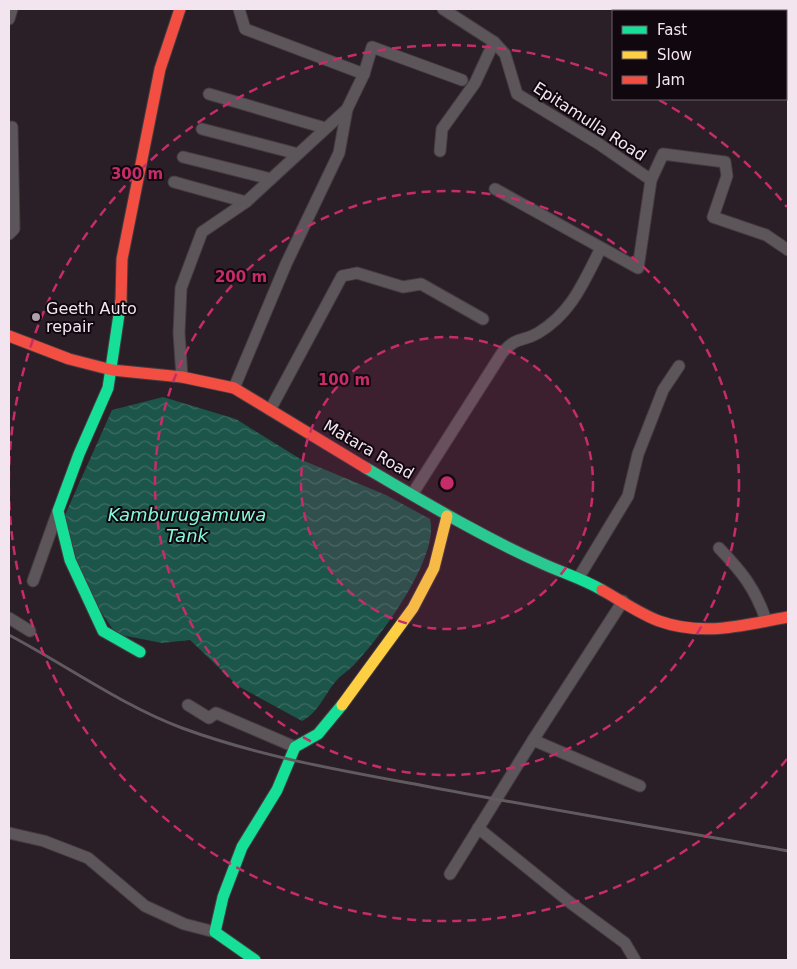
<svg xmlns="http://www.w3.org/2000/svg" width="797" height="969" font-family="'DejaVu Sans',sans-serif">
<style>
.water{fill:url(#water-waves)}
.lines{fill:none;stroke-linecap:round;stroke-linejoin:round}
.street-casing{stroke:#453c42;stroke-width:13}
.fast-casing{stroke:#453c42;stroke-width:13}
.slow-casing{stroke:#453c42;stroke-width:13}
.jam-casing{stroke:#453c42;stroke-width:13}
.street{stroke:#5c565a;stroke-width:11}
.fast{stroke:#16e098;stroke-width:11}
.slow{stroke:#ffcf43;stroke-width:11}
.jam{stroke:#f24e42;stroke-width:11}
.rail{stroke:#615a5f;stroke-width:3}
.ring{fill:none;stroke:#c72c6a;stroke-width:2.5;stroke-dasharray:9 6}
.poi-dot{fill:#ada0a9;stroke:#11080f;stroke-width:2}
.labels{text-anchor:middle;stroke-width:4;stroke-linejoin:round;paint-order:stroke}
.street-label{font-size:16px;fill:#f3e5ef;stroke:#11080f}
.poi-label{font-size:16px;fill:#f3e5ef;stroke:#11080f;text-anchor:start}
.water-label{font-size:18px;font-style:italic;fill:#86fadc;stroke:#11080f}
.centre{fill:#c72c6a;stroke:#11080f;stroke-width:2.5}
.ring-label{font-size:15px;text-anchor:middle;font-weight:bold;fill:#c72c6a;stroke:#11080f;stroke-width:4;stroke-linejoin:round;paint-order:stroke}
</style>
<defs>
<pattern id="water-waves" width="16" height="10" patternUnits="userSpaceOnUse" patternTransform="scale(1.25)"><rect width="16" height="10" fill="#1c5549"/><path d="M0 5q4-4 8 0t8 0" fill="none" stroke="#3d6d64"/></pattern>
</defs>
<rect width="100%" height="100%" fill="#2a1f27"/>
<g class="water">
<polygon points="668,9 788,9 788,83 786,83 786,11 672,11"/>
<path d="M163,397L236,419L302,460L386,495L430,519C440,557 380,638 354,665C348,671 341,675 336,681C324,695 319,712 302,721L238,686L190,640L162,643L116,634L82,584L64,517L112,410Z"/>
</g>
<g class="lines">
<defs>
<g id="street">
<polyline points="239,9 245,29 364,74"/>
<polyline points="443,9 494,42 505,54 517,94 599,144 651,180 663,154 725,162 727,176 713,217 766,235 788,250"/>
<polyline points="9,19 12,9"/>
<polyline points="209,94 325,128"/>
<polyline points="202,129 298,154"/>
<polyline points="440,151 442,129 475,83 494,42"/>
<polyline points="183,157 271,179"/>
<polyline points="174,182 246,202"/>
<polyline points="495,189 638,268 651,180"/>
<polyline points="9,234 14,229 12,127"/>
<polyline points="182,377 179,333 181,288 202,232 246,202 347,109 364,74 372,47 462,80"/>
<polyline points="234,388 286,264 339,153 347,109"/>
<polyline points="270,410 342,276 357,273 403,287 421,284 483,319"/>
<path d="M413,493L502,353C518,335 521,343 538,333C572,313 584,281 601,248"/>
<path d="M719,548C742,572 755,588 766,620"/>
<polyline points="579,577 628,496 638,454 649,426 663,390 679,366"/>
<polyline points="33,581 58,511"/>
<polyline points="9,618 30,631"/>
<polyline points="188,705 209,718 216,713 295,747"/>
<polyline points="533,740 640,786"/>
<polyline points="478,828 572,904 625,943 635,960"/>
<polyline points="9,833 44,841 88,858 145,906 184,924 215,932"/>
<polyline points="450,874 533,740 623,601"/>
</g>
<g id="fast">
<polyline points="121,301 108,388 79,454 58,511 70,560 103,631 140,652"/>
<path d="M366,468C423,501 479,535 539,562C560,572 581,578 602,590"/>
<polyline points="255,960 215,932 223,897 242,847 277,790 295,747 318,734 342,705"/>
</g>
<polyline id="slow" points="342,705 413,608 434,568 447,516"/>
<g id="jam">
<polyline points="121,301 122,259 160,69 180,9"/>
<polyline points="9,336 69,359 112,370 182,377 234,388 366,468"/>
<path d="M602,590C620,600 640,614 659,621C704,637 743,625 788,617"/>
</g>
</defs>
<use href="#street" class="street-casing"/>
<use href="#fast" class="fast-casing"/>
<use href="#slow" class="slow-casing"/>
<use href="#jam" class="jam-casing"/>
<use href="#street" class="street"/>
<use href="#fast" class="fast"/>
<use href="#slow" class="slow"/>
<use href="#jam" class="jam"/>
<path class="rail" d="M9,635C66,665 121,705 182,728C261,757 343,771 425,786C546,809 667,829 788,851"/>
</g>
<circle cx="447" cy="483" r="146" fill="#c72c6a" fill-opacity=".12"/>
<g class="ring">
<circle cx="447" cy="483" r="146"/>
<circle cx="447" cy="483" r="292"/>
<path d="M787 759A438 438 0 1 1 611 77M659 100A438 438 0 0 1 787 207"/>
</g>
<circle class="poi-dot" cx="36" cy="317" r="5"/>
<g class="labels">
<g class="street-label">
<text transform="translate(590 121) rotate(33)" y="6">Epitamulla Road</text>
<text transform="translate(369 449) rotate(30)" y="6">Matara Road</text>
</g>
<g class="poi-label">
<text x="46" y="314">Geeth Auto<tspan x="46" dy="18">repair</tspan></text>
</g>
<g class="water-label">
<text x="187" y="521">Kamburugamuwa<tspan x="187" dy="21">Tank</tspan></text>
</g>
</g>
<circle cx="447" cy="483" r="8" class="centre"/>
<g class="ring-label">
<text x="137" y="179">300 m</text>
<text x="241" y="282">200 m</text>
<text x="344" y="385">100 m</text>
</g>
<rect width="797" height="969" fill="none" stroke="#f3e5ef" stroke-width="20"/>
<rect x="612" y="10" width="175" height="90" fill="#11080f" stroke="#6b6069"/>
<rect x="622" y="26" width="25" height="8" fill="#16e098" stroke="#6b6069"/>
<text x="657" y="35" font-size="15" fill="#f3e5ef">Fast</text>
<rect x="622" y="51" width="25" height="8" fill="#ffcf43" stroke="#6b6069"/>
<text x="657" y="60" font-size="15" fill="#f3e5ef">Slow</text>
<rect x="622" y="76" width="25" height="8" fill="#f24e42" stroke="#6b6069"/>
<text x="657" y="85" font-size="15" fill="#f3e5ef">Jam</text>
</svg>
